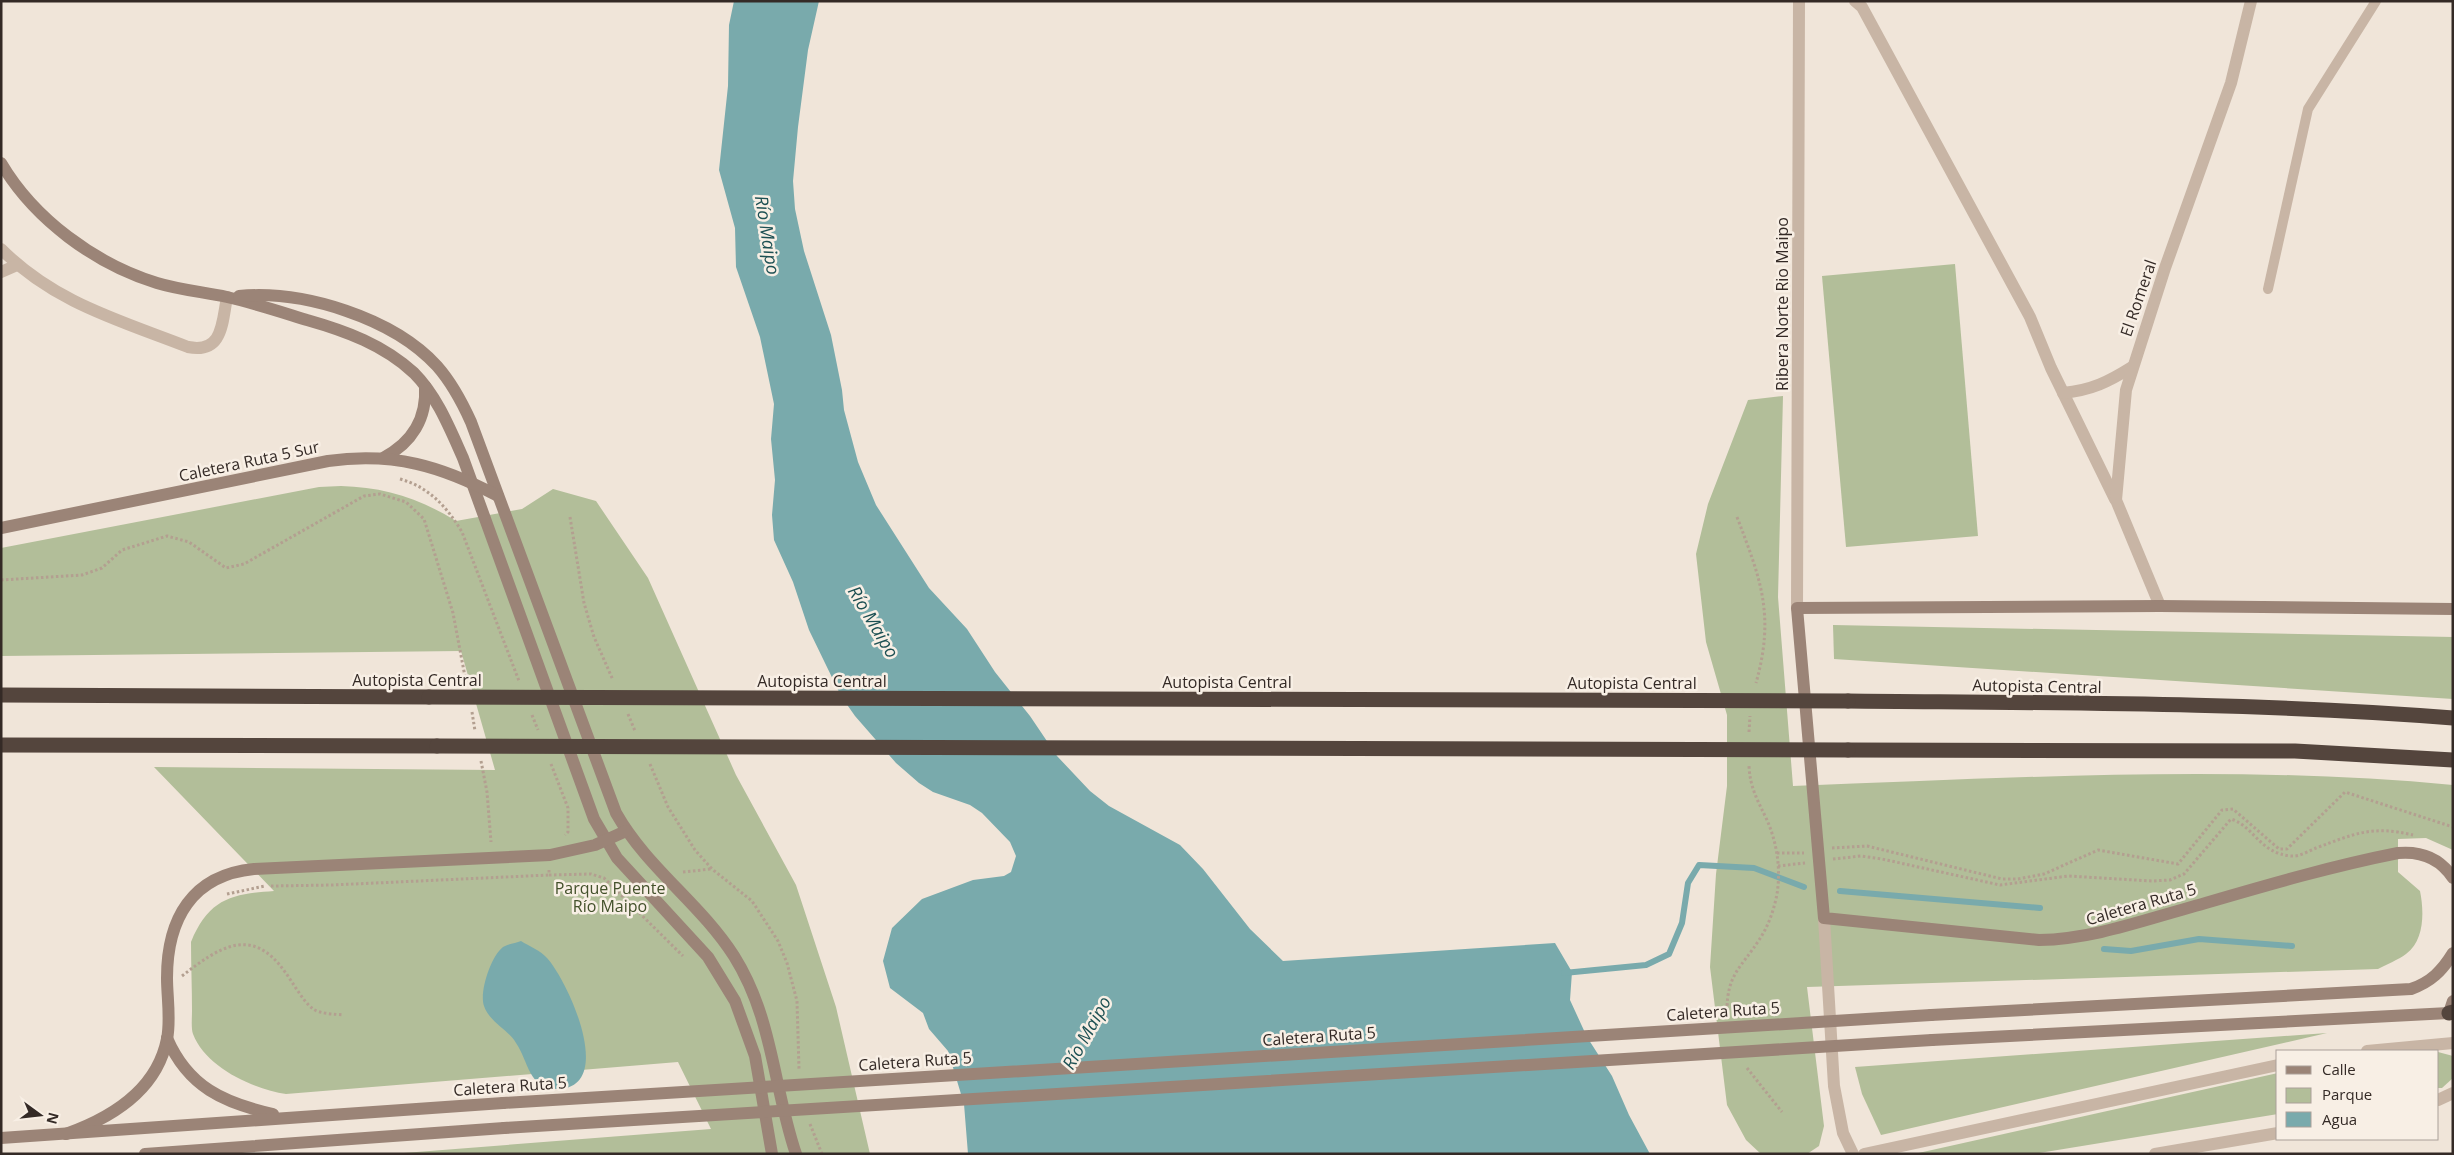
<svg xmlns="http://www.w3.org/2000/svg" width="2454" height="1155" font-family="'Open Sans',sans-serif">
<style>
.green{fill:#b2be99}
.water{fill:#79aaac}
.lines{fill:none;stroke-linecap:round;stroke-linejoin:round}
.stream{stroke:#79aaac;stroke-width:6}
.path{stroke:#b39f90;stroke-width:3;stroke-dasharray:2.5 2.5;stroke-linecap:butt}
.service{stroke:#c8b5a5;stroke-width:10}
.minor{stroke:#c8b5a5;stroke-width:12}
.tertiary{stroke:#c8b5a5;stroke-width:12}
.secondary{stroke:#9b8477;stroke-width:12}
.motorway{stroke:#54453d;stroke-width:15}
.secondary-bridge{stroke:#9b8477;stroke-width:12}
.motorway-bridge{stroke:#54453d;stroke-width:15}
.labels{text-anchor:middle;stroke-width:5;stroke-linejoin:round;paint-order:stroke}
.street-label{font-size:16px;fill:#342a26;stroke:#f8efe5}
.park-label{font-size:16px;fill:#43512b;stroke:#f8efe5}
.water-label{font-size:18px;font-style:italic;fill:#1d5053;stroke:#f8efe5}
</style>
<rect width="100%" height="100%" fill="#f0e5d9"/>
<g class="green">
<polygon points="1955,264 1978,536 1846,547 1822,276"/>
<path d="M1783,396L1778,597L1793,786C2013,778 2233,764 2453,785V850L2426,838L2398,839V872L2420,891C2424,911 2425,940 2406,954C2398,960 2387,964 2378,969L1807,987L1824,1126L1819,1146L1807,1154H1761L1746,1140L1727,1105L1710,967L1716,874L1727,786V715L1706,642L1696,554L1708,504L1748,400Z"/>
<path d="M341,486C383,487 419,498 456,521L522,509L553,489L596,501L648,578L736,775L796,885L836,1007L870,1154H391L711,1129L678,1062L286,1094C254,1089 206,1068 193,1034C191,1028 192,1018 192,1011C192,988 191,965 191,942C209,899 231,894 274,891L154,767L495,770L461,651L1,656V548L319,487Z"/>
<polygon points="1833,625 2453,637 2453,699 1834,659"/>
<polygon points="2327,1033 1881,1135 1862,1094 1855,1067"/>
<polygon points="2438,1052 2453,1056 2453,1078 2442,1088 2438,1088"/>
<polygon points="2278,1073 2278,1114 2033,1154 1914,1154"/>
</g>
<g class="water">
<polygon points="734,1 819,1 808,50 798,127 793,181 795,209 804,251 831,335 842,390 844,410 858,462 876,505 929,588 967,629 995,672 1030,716 1057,756 1090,791 1109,806 1180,845 1203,869 1250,929 1283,961 1555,943 1572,972 1570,1000 1587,1037 1612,1076 1629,1115 1650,1154 968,1154 964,1104 948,1051 929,1029 923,1013 890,988 883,961 892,928 922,899 973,880 1004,876 1011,872 1016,856 1010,842 982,813 970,805 933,792 919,783 896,763 855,716 841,696 809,630 793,582 774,540 772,515 775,480 771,439 774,404 760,337 736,267 735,228 719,170 728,86 729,25"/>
<path d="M521,941C529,946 541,951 547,958C568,981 616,1086 559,1089C529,1091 529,1062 516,1043C508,1029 490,1023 484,1006C479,992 491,956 503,947C508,944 516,943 521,941Z"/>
</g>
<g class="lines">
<g class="stream">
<polyline points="1840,891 2040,908"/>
<polyline points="2104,949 2131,951 2199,939 2292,946"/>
<polyline points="1564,973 1646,965 1669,954 1682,923 1688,883 1699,865 1754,868 1804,887"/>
</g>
<g class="path">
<path d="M400,479C429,487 447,507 462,532L519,681"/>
<polyline points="570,517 584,603 594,637 613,680"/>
<path d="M1737,517C1761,580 1775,615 1756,683"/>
<polyline points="1,580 82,575 102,568 122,550 167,536 189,542 226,568 244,564 364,496 380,494 406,502 424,519 453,613 466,682"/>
<polyline points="472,712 475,731"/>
<polyline points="628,714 635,731"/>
<polyline points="532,715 538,730"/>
<polyline points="1749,732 1750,716"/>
<polyline points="481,761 487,792 491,842"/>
<polyline points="551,764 568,808 568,832 565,835"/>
<polyline points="650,764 668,807 695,850 712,869 752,901 778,941 787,963 797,1001 799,1069"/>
<polyline points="1832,848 1867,846 2002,879 2018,879 2044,874 2098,850 2178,864 2222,810 2233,809 2279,849 2287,849 2345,792 2453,827"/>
<polyline points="1777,853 1804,853"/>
<path d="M1833,859L1861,856L1882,859L2000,885L2068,876L2152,881L2170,880L2184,874L2231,819C2255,827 2259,853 2291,856C2299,857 2309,851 2316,848C2354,834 2372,825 2413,835"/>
<polyline points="1778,866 1805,863"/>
<polyline points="549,870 549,875 591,874 604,878 683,956"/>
<polyline points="683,872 711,869"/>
<polyline points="271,886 332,885 549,875"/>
<polyline points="227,894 265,886"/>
<path d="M182,976C219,947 252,925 285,972C294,984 302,1000 313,1009C320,1014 335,1014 343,1015"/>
<path d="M1727,1011C1727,974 1741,968 1759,940C1768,927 1774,910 1777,894C1781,869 1777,843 1767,820C1758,801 1750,788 1749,766"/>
<polyline points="1747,1068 1782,1112"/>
<polyline points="810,1124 822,1154"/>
</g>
<polyline class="service" points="2268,289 2308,109 2376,1"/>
<g class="minor">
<polyline points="1855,1 1862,7 2030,317 2051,368 2115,499"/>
<path d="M1,249C55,303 119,320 188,347C223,354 222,323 227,297"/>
<polyline points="1,272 17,265"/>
<path d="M2063,393C2092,390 2108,382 2132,367"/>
<polyline points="2160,606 2116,500 2126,390 2165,268 2231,83 2251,1"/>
<polyline points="1824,918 1834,1086 1843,1133 1853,1154"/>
<polyline points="2367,1051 2453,1043"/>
<polyline points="2438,1100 2453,1093"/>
<polyline points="1864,1154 2278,1065"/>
<polyline points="2155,1154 2278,1133"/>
</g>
<polyline class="tertiary" points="1797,608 1799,1"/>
<g class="secondary">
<path d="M1,163C34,219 95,264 157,283C180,290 204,292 227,297C254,303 281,312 307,320C346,331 384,345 414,373C437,396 450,429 463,458L594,819L617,858L708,957L735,1001L755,1056L772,1154"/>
<path d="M239,296C304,290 393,318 437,366C452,383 462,402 471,422L616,813C647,868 700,903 734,956C773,1018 773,1086 796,1154"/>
<path d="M383,458C412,443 427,418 425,386"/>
<path d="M1,528L328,461C394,452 441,466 498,496"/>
<path d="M2453,609L2160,606L1797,608L1824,918L2039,940C2091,939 2138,922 2188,908C2257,888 2327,867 2398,853C2420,851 2440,858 2453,878"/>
<path d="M1931,1015L2411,989C2431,982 2442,971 2453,953"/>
<path d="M167,1038C188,1087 224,1103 273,1114"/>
<polyline points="1932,1040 2449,1013 2453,1001"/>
<path d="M66,1134C111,1118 157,1090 167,1039C171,1020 167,997 167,978C167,919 192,875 254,869L550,855L595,845L626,831"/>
<polyline points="1,1138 503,1103"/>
<polyline points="145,1154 504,1128"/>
</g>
<g class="motorway">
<polyline points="1,695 429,697"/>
<path d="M1848,701C2049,703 2252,702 2453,718"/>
<polyline points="1,745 437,746"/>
<polyline points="1848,750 2295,751 2453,760"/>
<polyline points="2449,1013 2453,1012"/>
</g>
<g class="secondary-bridge">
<polyline points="503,1103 1931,1015"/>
<polyline points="504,1128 1932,1040"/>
</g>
<g class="motorway-bridge">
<polyline points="429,697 1848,701"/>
<polyline points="437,746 1848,750"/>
</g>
</g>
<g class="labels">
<g class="street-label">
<text transform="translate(2138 298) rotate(-71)" y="6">El Romeral</text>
<text transform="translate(1782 304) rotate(-90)" y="6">Ribera Norte Rio Maipo</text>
<text transform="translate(249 461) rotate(-12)" y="6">Caletera Ruta 5 Sur</text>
<text x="417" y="686">Autopista Central</text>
<text x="822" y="687">Autopista Central</text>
<text x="1227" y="688">Autopista Central</text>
<text x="1632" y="689">Autopista Central</text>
<text transform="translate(2037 686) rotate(1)" y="6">Autopista Central</text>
<text transform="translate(2141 904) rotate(-16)" y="6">Caletera Ruta 5</text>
<text transform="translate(1723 1011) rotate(-4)" y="6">Caletera Ruta 5</text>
<text transform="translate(1319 1036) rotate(-4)" y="6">Caletera Ruta 5</text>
<text transform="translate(915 1061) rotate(-4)" y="6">Caletera Ruta 5</text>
<text transform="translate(510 1086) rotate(-4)" y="6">Caletera Ruta 5</text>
</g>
<g class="park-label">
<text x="610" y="894">Parque Puente<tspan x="610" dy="18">Río Maipo</tspan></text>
</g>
<g class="water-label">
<text transform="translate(767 235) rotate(81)" y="6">Río Maipo</text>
<text transform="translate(873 622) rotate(59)" y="6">Río Maipo</text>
<text transform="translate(1087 1033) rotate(-61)" y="6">Río Maipo</text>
</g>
</g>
<rect width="2454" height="1155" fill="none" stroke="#342a26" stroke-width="5"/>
<rect x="2276" y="1050" width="162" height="90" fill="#f8efe5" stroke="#aaa099"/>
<rect x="2286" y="1066" width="25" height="8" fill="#9b8477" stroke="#aaa099"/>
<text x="2322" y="1075" font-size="15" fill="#342a26">Calle</text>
<rect x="2286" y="1088" width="25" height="15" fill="#b2be99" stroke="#aaa099"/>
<text x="2322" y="1100" font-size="15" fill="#342a26">Parque</text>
<rect x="2286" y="1112" width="25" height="15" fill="#79aaac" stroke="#aaa099"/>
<text x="2322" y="1125" font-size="15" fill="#342a26">Agua</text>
<g transform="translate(40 1115) rotate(105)" stroke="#f8efe5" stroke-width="4" paint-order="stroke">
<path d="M0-4L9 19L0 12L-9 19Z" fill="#342a26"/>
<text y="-8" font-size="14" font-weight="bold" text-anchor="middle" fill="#342a26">N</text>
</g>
</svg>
